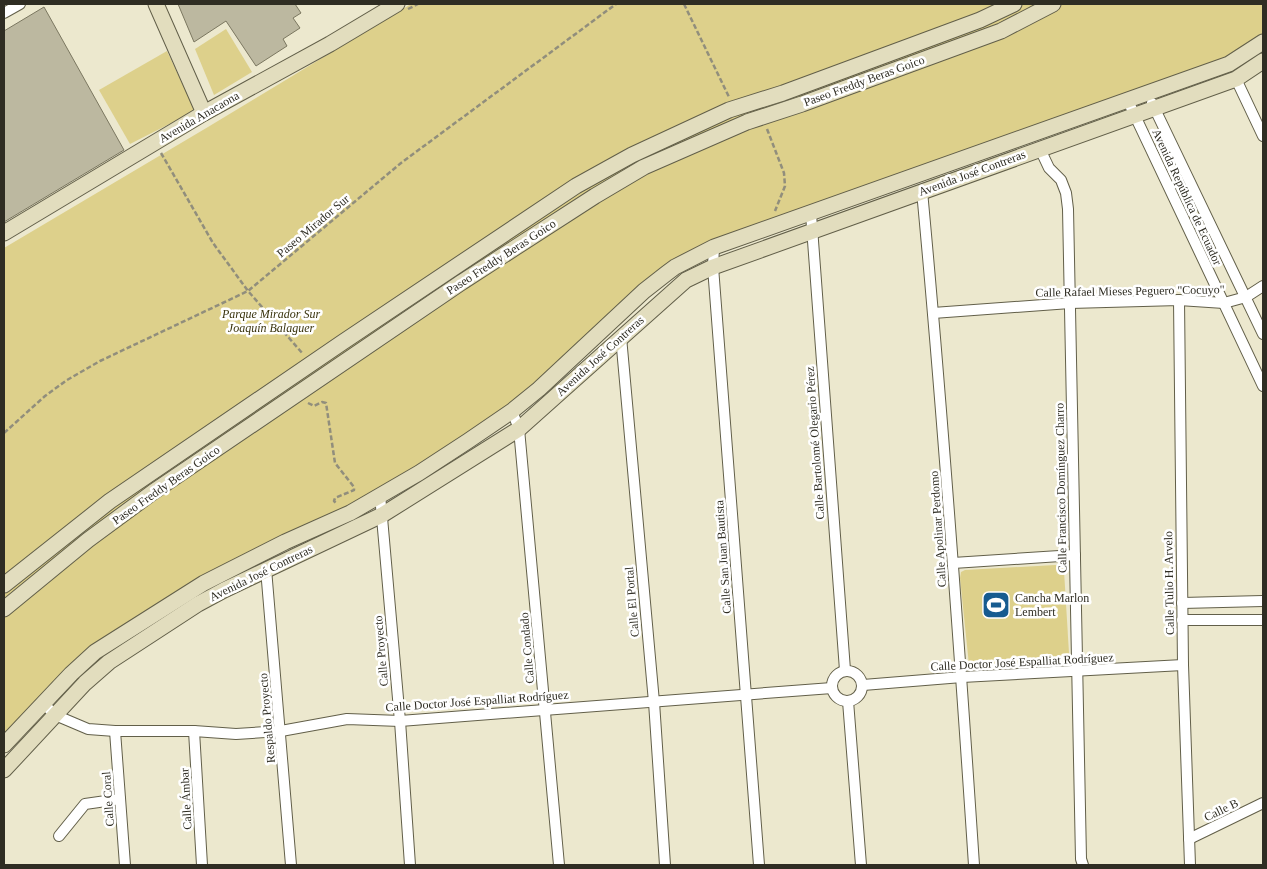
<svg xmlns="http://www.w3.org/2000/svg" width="1267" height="869" font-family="Georgia,serif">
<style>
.green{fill:#ddd08b}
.building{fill:#bcb8a0;stroke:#7b7760}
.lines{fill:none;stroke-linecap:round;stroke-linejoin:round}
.street-casing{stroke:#625f49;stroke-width:12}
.secondary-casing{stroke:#625f49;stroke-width:17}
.path{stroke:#918e7c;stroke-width:2.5;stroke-dasharray:5 2.5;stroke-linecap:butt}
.street{stroke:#fff;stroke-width:10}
.secondary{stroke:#e2ddbe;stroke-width:15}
.labels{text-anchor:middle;stroke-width:5;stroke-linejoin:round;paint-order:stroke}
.street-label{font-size:12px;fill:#2f2d23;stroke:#fff}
.park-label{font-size:12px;font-style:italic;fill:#39330d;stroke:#fff}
.poi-label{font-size:12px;fill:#2f2d23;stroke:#fff;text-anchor:start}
</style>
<rect width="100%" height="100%" fill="#ece8ce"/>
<g class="green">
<polygon points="411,4 1263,4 1263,34 1226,59 702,246 516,399 465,436 373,493 165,599 4,736 4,248 208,127"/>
<polygon points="226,29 252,72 214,95 195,49"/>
<polygon points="167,51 195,111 130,144 99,90"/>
<polygon points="1055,565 1061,566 1064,571 1069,653 1067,659 973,668 969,665 960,578 961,572 965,570"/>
</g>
<g class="building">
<polygon points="178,4 295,4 301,13 293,18 300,28 283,39 287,46 256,66 226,21 194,42"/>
<polygon points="44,7 124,150 4,222 4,31"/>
</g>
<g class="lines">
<defs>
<g id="street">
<polyline points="4,13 20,4"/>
<polyline points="1236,79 1263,136"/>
<polyline points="1128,101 1263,386"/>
<polyline points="1152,103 1263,334"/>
<polyline points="1040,149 1049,168 1061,180 1066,193 1068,209 1081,859 1083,865"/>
<path d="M922,191C943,415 959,640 974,865"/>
<polyline points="811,214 845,670"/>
<polyline points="714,247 713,267 759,865"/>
<polyline points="1179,300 1183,665 1190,865"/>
<polyline points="933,313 1070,303 1179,300 1224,303 1246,297 1263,286"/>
<polyline points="621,337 654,702 665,865"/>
<polyline points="512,411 519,429 559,865"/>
<polyline points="380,495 400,721 410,865"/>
<polyline points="953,563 1075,555"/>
<polyline points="266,569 291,865"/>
<polyline points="1182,603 1263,601"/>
<polyline points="1182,620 1263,620"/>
<circle cx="847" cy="686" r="15"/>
<polyline points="863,685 962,677 1183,665"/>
<polyline points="848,701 861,865"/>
<polyline points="43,703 55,715 88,729 115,731 194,731 236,734 281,731 347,719 400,721 832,688"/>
<polyline points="115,731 125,865"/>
<polyline points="194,731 202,865"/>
<polyline points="59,836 85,804 120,799"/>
<polyline points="1189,839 1263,803"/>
</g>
<g id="secondary">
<polyline points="156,4 204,113"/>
<polyline points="4,233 204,113 330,44 397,4"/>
<polyline points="4,585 110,501 343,342 576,186 632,155 729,110 783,93 910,46 980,20 1014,4"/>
<polyline points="4,609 88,540 153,492 462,282 595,196 644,167 747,122 802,104 1001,31 1053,4"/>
<polyline points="4,745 71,674 95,652 204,583 285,542 350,513 419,473 468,441 512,411 539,389 644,291 667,273 675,267 714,247 1229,64 1263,42"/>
<polyline points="4,770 85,683 109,662 198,604 224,590 382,515 519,429 686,280 713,267 1236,79 1263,61"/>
</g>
</defs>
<use href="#street" class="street-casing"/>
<use href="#secondary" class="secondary-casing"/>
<g class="path">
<polyline points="684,4 729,97"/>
<polyline points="408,9 418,4"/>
<polyline points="767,129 784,173 785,186 775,211"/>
<polyline points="161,153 213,243 248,291 303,354"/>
<polyline points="308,403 314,406 322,402 326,403 335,463 354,487 354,490 335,498 334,501 337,504"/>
<polyline points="4,433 45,396 67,380 100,361 248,291 401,163 616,4"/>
</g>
<use href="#street" class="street"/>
<use href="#secondary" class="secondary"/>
</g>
<defs>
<symbol id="stadium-square" viewBox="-11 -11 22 22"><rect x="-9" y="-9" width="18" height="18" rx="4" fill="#165b90" stroke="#fff"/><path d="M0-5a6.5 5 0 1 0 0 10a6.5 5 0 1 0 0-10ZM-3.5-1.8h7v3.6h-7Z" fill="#fff"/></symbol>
</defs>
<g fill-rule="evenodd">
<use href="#stadium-square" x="980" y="589" width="32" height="32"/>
</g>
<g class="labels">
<g class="street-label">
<text transform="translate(864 81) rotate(-20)" y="4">Paseo Freddy Beras Goico</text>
<text transform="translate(199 117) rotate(-30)" y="4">Avenida Anacaona</text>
<text transform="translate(972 173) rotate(-20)" y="4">Avenida José Contreras</text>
<text transform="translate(1187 197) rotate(65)" y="4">Avenida República de Ecuador</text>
<text transform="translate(313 226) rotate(-40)" y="4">Paseo Mirador Sur</text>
<text transform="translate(501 257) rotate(-33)" y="4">Paseo Freddy Beras Goico</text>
<text transform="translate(1130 291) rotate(-1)" y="4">Calle Rafael Mieses Peguero "Cocuyo"</text>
<text transform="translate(600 356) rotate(-42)" y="4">Avenida José Contreras</text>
<text transform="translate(815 443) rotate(-94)" y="4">Calle Bartolomé Olegario Pérez</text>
<text transform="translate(166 485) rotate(-35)" y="4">Paseo Freddy Beras Goico</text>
<text transform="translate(1061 488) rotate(-91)" y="4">Calle Francisco Domínguez Charro</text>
<text transform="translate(938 529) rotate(-94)" y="4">Calle Apolinar Perdomo</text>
<text transform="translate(723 557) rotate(-94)" y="4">Calle San Juan Bautista</text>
<text transform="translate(261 573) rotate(-26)" y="4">Avenida José Contreras</text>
<text transform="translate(1169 583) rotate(-91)" y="4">Calle Tulio H. Arvelo</text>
<text transform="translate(632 602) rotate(-95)" y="4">Calle El Portal</text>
<text transform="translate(527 648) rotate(-95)" y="4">Calle Condado</text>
<text transform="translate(381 651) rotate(-95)" y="4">Calle Proyecto</text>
<text transform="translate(1022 662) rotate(-3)" y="4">Calle Doctor José Espalliat Rodríguez</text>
<text transform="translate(477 701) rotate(-4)" y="4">Calle Doctor José Espalliat Rodríguez</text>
<text transform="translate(267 718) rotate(-95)" y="4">Respaldo Proyecto</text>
<text transform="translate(108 799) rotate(-94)" y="4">Calle Coral</text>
<text transform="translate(186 799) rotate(-93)" y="4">Calle Ámbar</text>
<text transform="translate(1221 810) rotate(-26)" y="4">Calle B</text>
</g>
<g class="park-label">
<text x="271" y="318">Parque Mirador Sur<tspan x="271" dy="14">Joaquín Balaguer</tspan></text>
</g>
<g class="poi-label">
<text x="1015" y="602">Cancha Marlon<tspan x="1015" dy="14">Lembert</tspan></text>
</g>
</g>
<rect width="1267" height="869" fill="none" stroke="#2f2d23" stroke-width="10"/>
</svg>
